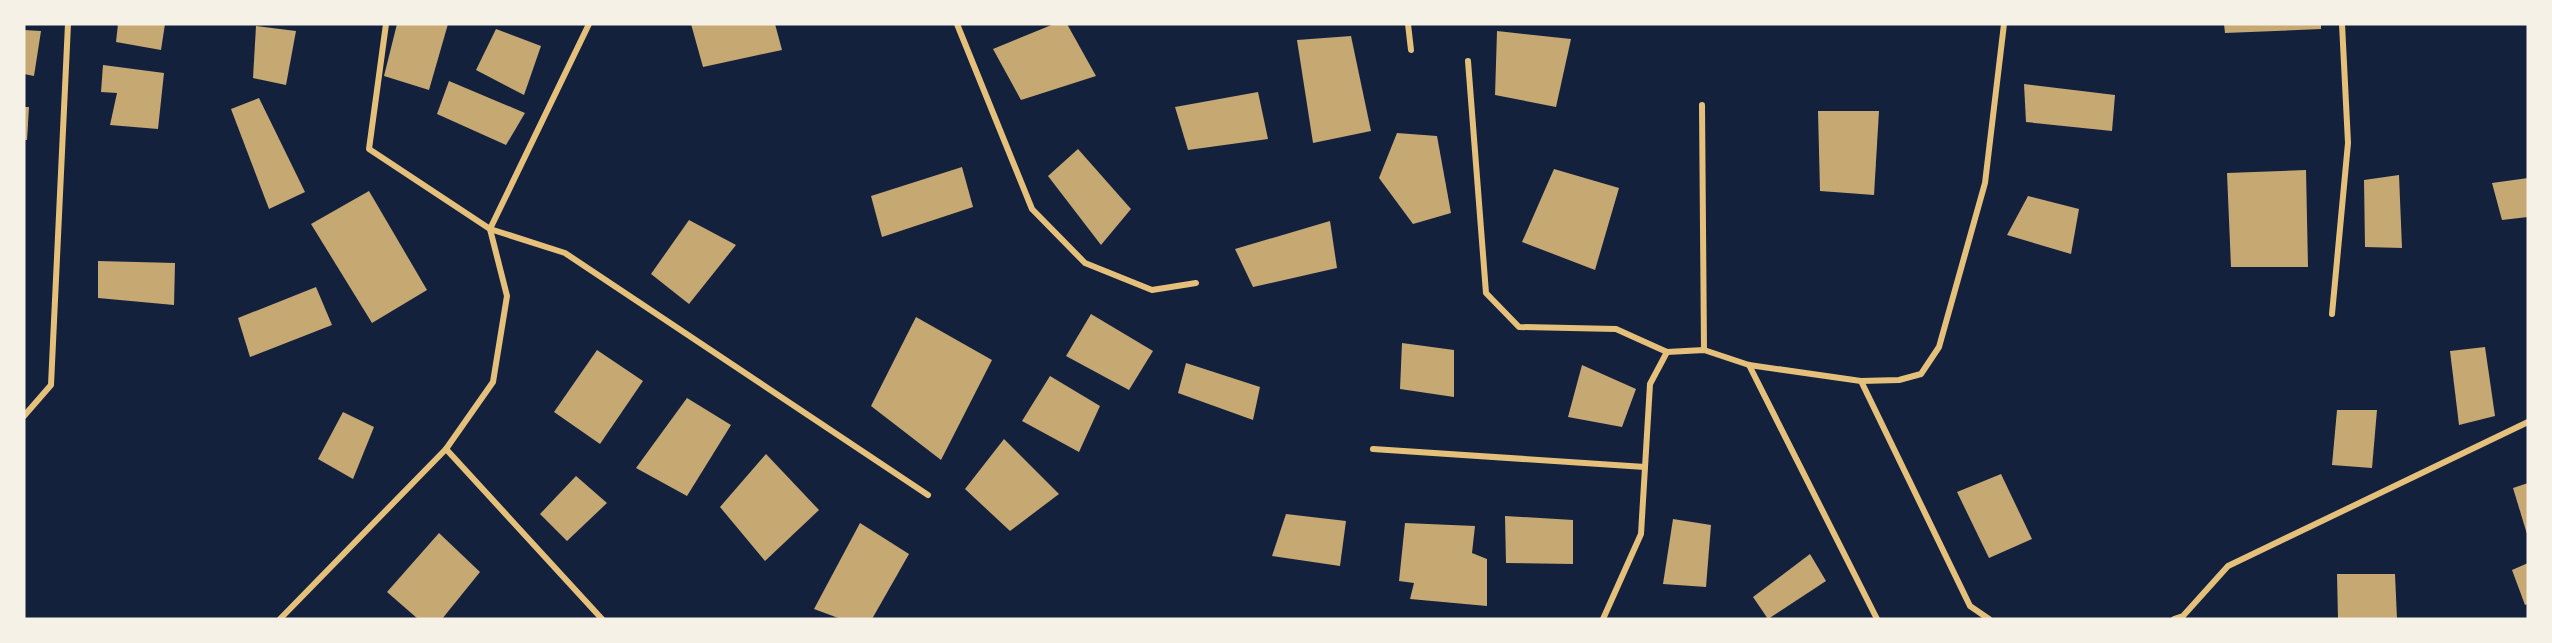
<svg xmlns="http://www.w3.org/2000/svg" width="2552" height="643" font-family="'Source Sans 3',sans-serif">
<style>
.building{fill:#c6a872}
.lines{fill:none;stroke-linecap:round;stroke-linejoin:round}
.minor{stroke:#e5c07b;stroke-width:6}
</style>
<rect width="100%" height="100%" fill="#14213d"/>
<g class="building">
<polygon points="118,24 165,24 161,50 116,42"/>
<polygon points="397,24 448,24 429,90 384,76"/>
<polygon points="691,24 775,24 782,50 703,67"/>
<polygon points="1054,24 1067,24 1096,76 1021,100 993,49"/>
<polygon points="2224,24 2321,24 2321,29 2225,33"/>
<polygon points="256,26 296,31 286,85 253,78"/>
<polygon points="496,29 541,46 524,95 476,70"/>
<polygon points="24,30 41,31 34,76 24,74"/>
<polygon points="1497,31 1571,39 1556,107 1495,95"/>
<polygon points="1351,36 1371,131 1313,143 1297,40"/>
<polygon points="103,65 164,73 158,129 110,125 117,93 101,92"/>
<polygon points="449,81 525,113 506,145 437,114"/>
<polygon points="2024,84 2115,95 2112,131 2026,122"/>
<polygon points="1258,92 1268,139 1188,150 1175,107"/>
<polygon points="259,98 305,192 269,209 231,109"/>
<polygon points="24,107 29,107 27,140 24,140"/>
<polygon points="1818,111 1879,111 1874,195 1820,191"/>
<polygon points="1397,133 1437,136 1451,213 1413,224 1379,178"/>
<polygon points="1078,149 1131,209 1101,245 1048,176"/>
<polygon points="962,167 973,207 882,237 871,196"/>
<polygon points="1554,169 1619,188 1595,270 1522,242"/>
<polygon points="2306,170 2308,267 2231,267 2227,173"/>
<polygon points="2399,175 2402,248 2365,247 2364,180"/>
<polygon points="2528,178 2528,217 2502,220 2492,183"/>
<polygon points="369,191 427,290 372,323 311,224"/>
<polygon points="2028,196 2079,209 2071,254 2007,235"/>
<polygon points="689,220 736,245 689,304 651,274"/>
<polygon points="1330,221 1337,268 1253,287 1235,249"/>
<polygon points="98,261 175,263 174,305 98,298"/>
<polygon points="316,287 332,325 250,357 238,318"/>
<polygon points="1091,314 1153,351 1129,390 1066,356"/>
<polygon points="916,317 992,360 941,460 871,406"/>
<polygon points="1402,343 1454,350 1454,397 1400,389"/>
<polygon points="2485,347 2495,416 2459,425 2450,351"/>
<polygon points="597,350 643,381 600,444 554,412"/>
<polygon points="1186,363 1260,387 1253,420 1178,393"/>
<polygon points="1582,365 1636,389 1622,427 1568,417"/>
<polygon points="1050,376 1100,406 1079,452 1022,421"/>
<polygon points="687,398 731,425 687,496 636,468"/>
<polygon points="2337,410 2377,410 2372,468 2332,465"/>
<polygon points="343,412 374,427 353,479 318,459"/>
<polygon points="1004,439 1059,494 1010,531 965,489"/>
<polygon points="766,454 819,510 765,561 720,507"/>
<polygon points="2001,474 2032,539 1989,558 1957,492"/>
<polygon points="576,476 607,503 567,541 540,514"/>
<polygon points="2528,483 2528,534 2527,534 2513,488"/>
<polygon points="1286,514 1346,521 1340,566 1272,556"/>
<polygon points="1505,516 1573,520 1573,564 1506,563"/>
<polygon points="1673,519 1711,525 1706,587 1663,584"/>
<polygon points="860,523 909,554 872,619 841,619 814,609"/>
<polygon points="1405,523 1475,526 1472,553 1487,559 1487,606 1410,599 1414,583 1399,581"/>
<polygon points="439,533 480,572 442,619 418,619 387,592"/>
<polygon points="1810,554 1826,581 1768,619 1753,597"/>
<polygon points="2528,563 2528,604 2525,605 2512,570"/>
<polygon points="2337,574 2395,574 2397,619 2338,619"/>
</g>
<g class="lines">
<g class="minor">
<polyline points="386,24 369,149 490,229 565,253 928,495"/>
<polyline points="957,24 1032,209 1085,263 1152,290 1196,283"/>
<polyline points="1408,24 1411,50"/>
<polyline points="1468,61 1486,293 1519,327 1616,329 1667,352 1704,350 1749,365 1861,381 1970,606 1989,619"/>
<polyline points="1702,105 1704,350"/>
<polyline points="2332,314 2348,143 2342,24"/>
<polyline points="1749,365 1877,619"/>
<polyline points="1861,381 1899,380 1921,374 1939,347 1985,183 2004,24"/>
<polyline points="24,416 51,385 68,24"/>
<polyline points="446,449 602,619"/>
<polyline points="1373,449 1645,467"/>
<polyline points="280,619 446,449 493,382 507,296 490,229 589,24"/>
<polyline points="1603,619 1641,534 1650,384 1667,352"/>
<polyline points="2174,619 2183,616 2228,566 2528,422"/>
</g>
</g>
<rect width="2552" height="643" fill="none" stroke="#f6f1e7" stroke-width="51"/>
</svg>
